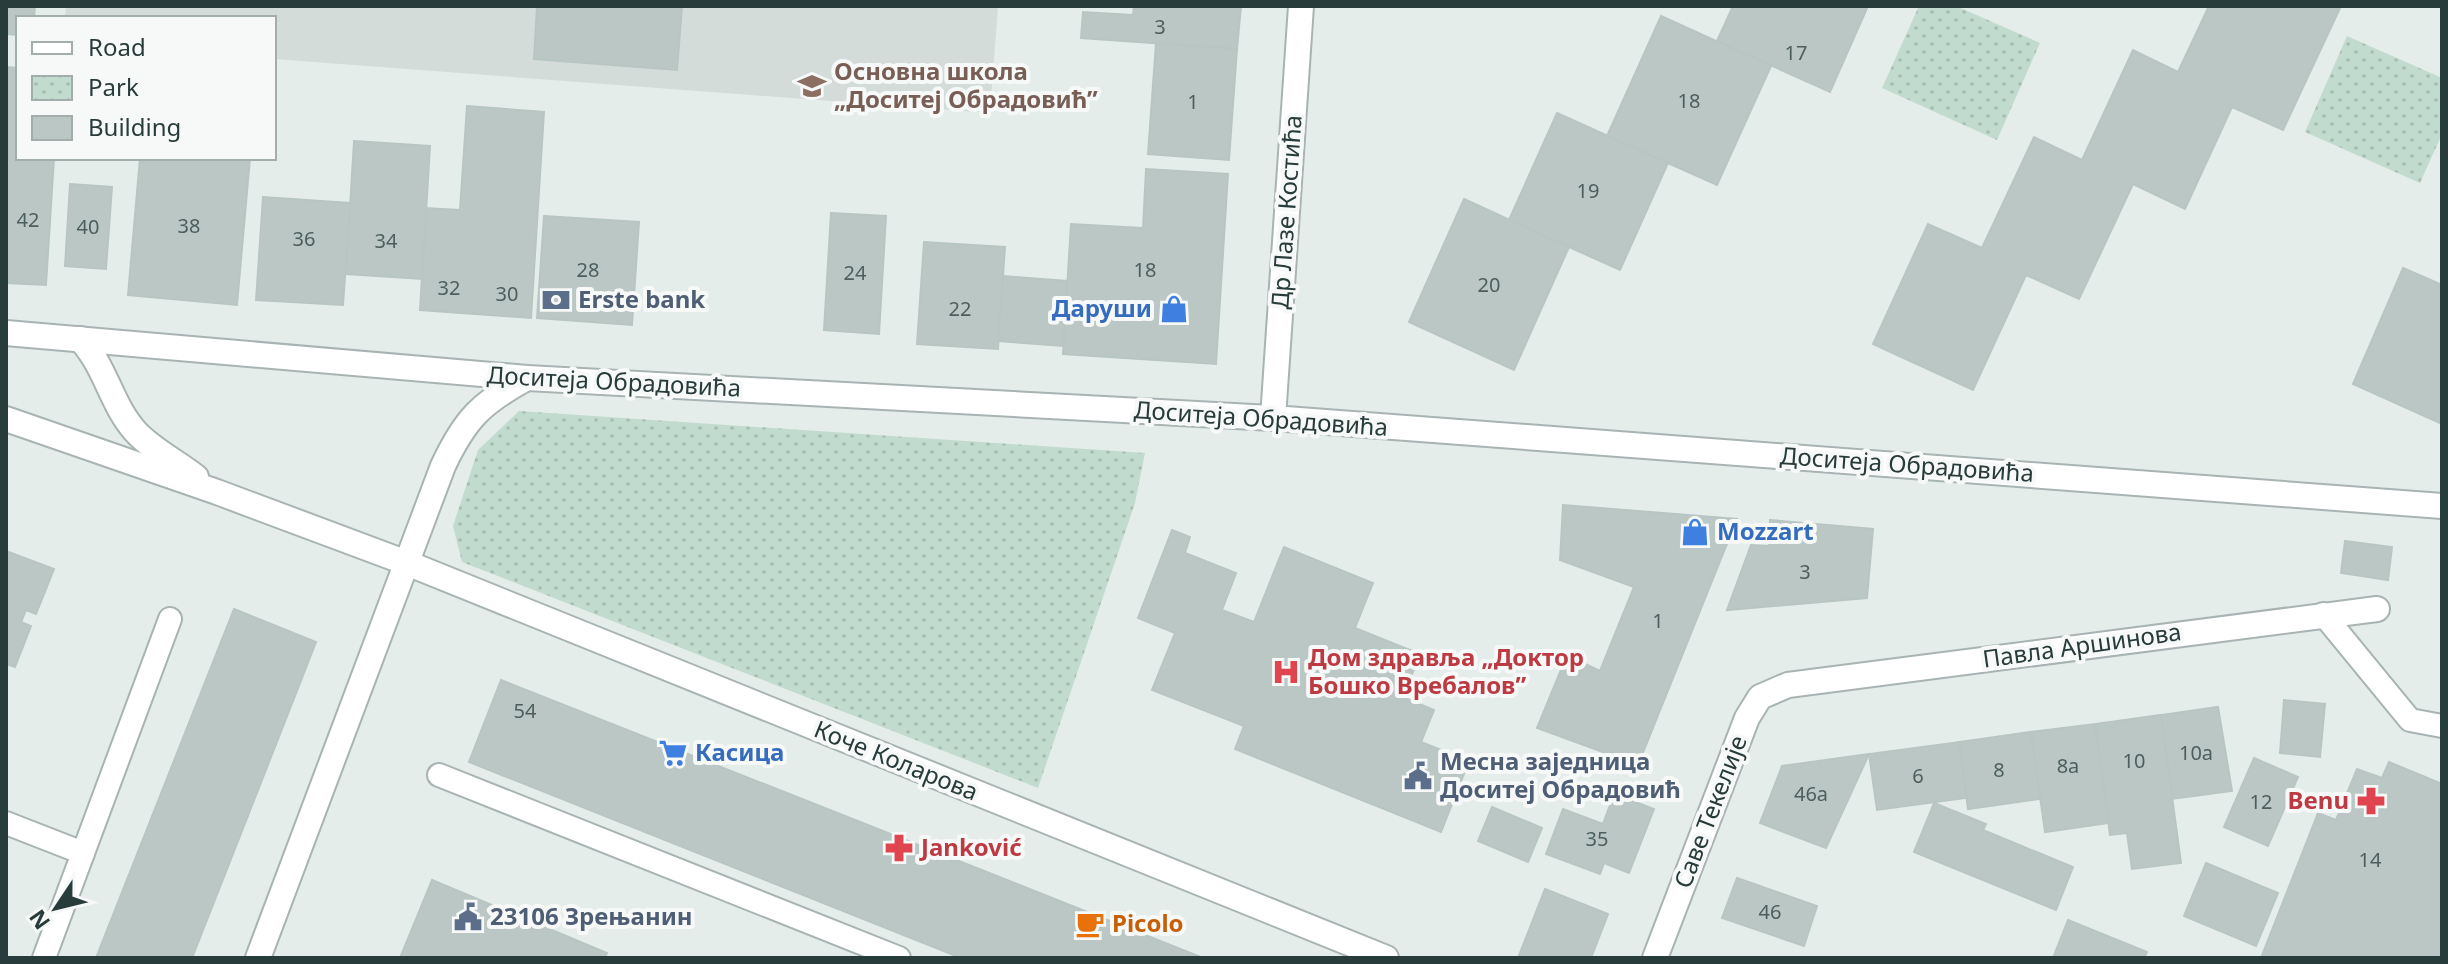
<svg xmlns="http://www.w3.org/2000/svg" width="2448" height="964" font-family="'Noto Sans',sans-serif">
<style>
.built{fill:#d4dcda}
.park{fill:url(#park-dots)}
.building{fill:#bbc7c5;stroke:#b8c6c3;stroke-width:2}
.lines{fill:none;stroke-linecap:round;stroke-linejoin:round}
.service-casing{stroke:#a8b4b3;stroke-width:26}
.minor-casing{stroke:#a8b4b3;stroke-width:28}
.tertiary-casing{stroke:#a8b4b3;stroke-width:28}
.service{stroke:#fff;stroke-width:22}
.minor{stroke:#fff;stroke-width:24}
.tertiary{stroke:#fff;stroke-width:24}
.labels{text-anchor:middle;stroke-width:8;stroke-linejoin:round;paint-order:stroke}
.number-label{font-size:20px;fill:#4c5f5e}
.education-label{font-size:24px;font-weight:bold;fill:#785e54;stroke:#f6f9f8;text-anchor:start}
.street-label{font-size:24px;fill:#273c3b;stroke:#f6f9f8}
.service-label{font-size:24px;font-weight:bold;fill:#4e5e75;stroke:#f6f9f8;text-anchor:start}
.shop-label{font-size:24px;font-weight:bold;fill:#366cbe;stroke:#f6f9f8;text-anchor:start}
.health-label{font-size:24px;font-weight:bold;fill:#be3a42;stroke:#f6f9f8;text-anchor:start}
.food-label{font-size:24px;font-weight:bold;fill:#c56008;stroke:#f6f9f8;text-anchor:start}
</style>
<defs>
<pattern id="park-dots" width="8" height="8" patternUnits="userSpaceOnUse" patternTransform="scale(2)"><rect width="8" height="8" fill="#c1dbce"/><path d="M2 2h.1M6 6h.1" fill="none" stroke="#a6bdb2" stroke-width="1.8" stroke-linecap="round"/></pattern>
</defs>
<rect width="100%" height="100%" fill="#e5edeb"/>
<polygon class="built" points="66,6 998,6 990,113 274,59 274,18 65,18"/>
<g class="park">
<polygon points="1919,6 1956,6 2040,43 1997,140 1882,88"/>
<polygon points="2347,36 2442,78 2442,134 2420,183 2305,132"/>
<polygon points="519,411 1145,453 1135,503 1038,788 462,562 453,526 478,450"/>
</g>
<g class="building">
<polygon points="6,6 35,6 34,18 18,18 18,35 6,34"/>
<polygon points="537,6 682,6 677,70 534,59"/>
<polygon points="1134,6 1241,6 1237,49 1081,38 1083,12 1133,15"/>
<polygon points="1733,6 1868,6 1830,92 1717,41"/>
<polygon points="2209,6 2341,6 2283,130 2232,107 2185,209 2133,184 2079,299 2026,275 1973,390 1873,344 1928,224 1982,248 2034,137 2082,160 2133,50 2178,72"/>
<polygon points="1661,16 1771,66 1717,185 1607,136"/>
<polygon points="1156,43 1237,49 1229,160 1148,154"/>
<polygon points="6,67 18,68 18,158 54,158 46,285 6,283"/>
<polygon points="467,106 544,112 531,318 420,310 426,208 460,210"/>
<polygon points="1557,113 1668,163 1620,270 1509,220"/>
<polygon points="354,141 430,146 422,279 346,274"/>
<polygon points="140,158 250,158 237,305 128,295"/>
<polygon points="1146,169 1228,174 1216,364 1063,354 1071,224 1143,228"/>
<polygon points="70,184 112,187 106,269 65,266"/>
<polygon points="263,197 350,203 343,305 256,300"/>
<polygon points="1464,199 1569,247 1514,370 1409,322"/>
<polygon points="831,213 886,216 879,334 824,330"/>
<polygon points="544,216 639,222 632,325 537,318"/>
<polygon points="924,242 1005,247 998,349 917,344"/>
<polygon points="2403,268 2442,285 2442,424 2353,384"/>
<polygon points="1003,276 1067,281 1063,346 998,341"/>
<polygon points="1563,505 1737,519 1638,765 1537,728 1567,655 1600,671 1634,587 1560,560"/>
<polygon points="1770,520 1873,529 1867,598 1727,610 1751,545 1769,546"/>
<polygon points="1172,530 1190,537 1185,553 1236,573 1222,610 1254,622 1284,547 1373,583 1355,628 1420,654 1403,697 1434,710 1421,742 1469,761 1441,832 1235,749 1244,726 1152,690 1175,633 1138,618"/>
<polygon points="2345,541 2392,547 2388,580 2341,573"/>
<polygon points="6,551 54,569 36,614 26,610 21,622 31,626 15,667 6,664"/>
<polygon points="234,609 316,642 295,696 192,958 96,958"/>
<polygon points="501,680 1022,886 1203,958 961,958 469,762"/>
<polygon points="2284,700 2325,704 2320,757 2280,753"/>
<polygon points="2218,707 2232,791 2172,799 2161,715"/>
<polygon points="2161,715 2181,863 2132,869 2127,833 2110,835 2095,724"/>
<polygon points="2095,724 2109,823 2045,832 2031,732"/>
<polygon points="2031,732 2040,799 1968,809 1959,742"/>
<polygon points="1959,742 1966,798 1877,810 1869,754"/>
<polygon points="1869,754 1826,848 1760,823 1782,766"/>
<polygon points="2254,758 2298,777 2268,846 2224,827"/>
<polygon points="2389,762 2442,784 2442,851 2439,859 2442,860 2442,958 2261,958 2318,813 2336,820 2357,769 2382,778"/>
<polygon points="1614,794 1654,809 1629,873 1604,863 1600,874 1546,854 1563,809 1603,824"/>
<polygon points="1934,803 1986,824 1983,830 2073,867 2056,910 1914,852"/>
<polygon points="1492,807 1542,828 1528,862 1478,841"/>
<polygon points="2206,863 2278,893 2256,946 2184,916"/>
<polygon points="1737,878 1817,906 1804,946 1722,918"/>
<polygon points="432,880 607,953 605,958 400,958"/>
<polygon points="1545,889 1608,914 1591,958 1518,958"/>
<polygon points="2068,920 2147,952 2144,958 2053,958"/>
</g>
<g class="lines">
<defs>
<g id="service">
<polyline points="2323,614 2410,720 2442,726"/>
<polyline points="439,775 899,958"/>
<polyline points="6,823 83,853"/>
<polyline points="44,958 170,619"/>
</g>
<g id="minor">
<path d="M80,339C106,367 111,404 135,431C151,449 177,462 196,477"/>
<polyline points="1273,418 1301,6"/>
<polyline points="6,419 217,492 407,563 1386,958"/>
<path d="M258,958L443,466C465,419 481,403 527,378"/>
<polyline points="1655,958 1747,718 1760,697 1788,685 2377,609"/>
</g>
<polyline id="tertiary" points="6,333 527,378 1273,418 2442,506"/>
</defs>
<use href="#service" class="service-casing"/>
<use href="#minor" class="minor-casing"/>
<use href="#tertiary" class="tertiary-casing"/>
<use href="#service" class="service"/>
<use href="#minor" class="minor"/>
<use href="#tertiary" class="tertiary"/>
</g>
<defs>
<symbol id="school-bare" viewBox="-9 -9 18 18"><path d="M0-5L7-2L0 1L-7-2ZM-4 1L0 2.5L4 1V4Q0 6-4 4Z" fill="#8d6e63" stroke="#f6f9f8" stroke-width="2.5" paint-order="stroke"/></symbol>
<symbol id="bank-bare" viewBox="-9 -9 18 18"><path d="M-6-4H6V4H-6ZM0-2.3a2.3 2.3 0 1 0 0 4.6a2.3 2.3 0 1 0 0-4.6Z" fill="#5c6f8a" stroke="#f6f9f8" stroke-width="2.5" paint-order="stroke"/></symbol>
<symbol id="shop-bare" viewBox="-9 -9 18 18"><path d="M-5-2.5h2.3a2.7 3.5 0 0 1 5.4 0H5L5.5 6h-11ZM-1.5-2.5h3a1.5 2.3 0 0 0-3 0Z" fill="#3f7fe0" stroke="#f6f9f8" stroke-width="2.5" paint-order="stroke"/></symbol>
<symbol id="hospital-bare" viewBox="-9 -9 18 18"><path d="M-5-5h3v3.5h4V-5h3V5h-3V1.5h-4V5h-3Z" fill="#e0444e" stroke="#f6f9f8" stroke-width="2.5" paint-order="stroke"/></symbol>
<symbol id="supermarket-bare" viewBox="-9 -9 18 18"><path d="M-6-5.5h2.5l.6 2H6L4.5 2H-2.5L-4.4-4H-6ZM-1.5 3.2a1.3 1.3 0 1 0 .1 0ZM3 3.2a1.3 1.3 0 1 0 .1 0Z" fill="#3f7fe0" stroke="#f6f9f8" stroke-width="2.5" paint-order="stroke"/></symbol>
<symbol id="civic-bare" viewBox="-9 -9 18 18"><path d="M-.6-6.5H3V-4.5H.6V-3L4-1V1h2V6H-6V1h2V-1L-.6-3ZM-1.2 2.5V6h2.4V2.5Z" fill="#5c6f8a" stroke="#f6f9f8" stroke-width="2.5" paint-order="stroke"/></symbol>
<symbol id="pharmacy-bare" viewBox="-9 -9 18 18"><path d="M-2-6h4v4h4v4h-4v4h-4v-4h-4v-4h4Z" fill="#e0444e" stroke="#f6f9f8" stroke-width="2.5" paint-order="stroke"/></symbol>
<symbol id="cafe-bare" viewBox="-9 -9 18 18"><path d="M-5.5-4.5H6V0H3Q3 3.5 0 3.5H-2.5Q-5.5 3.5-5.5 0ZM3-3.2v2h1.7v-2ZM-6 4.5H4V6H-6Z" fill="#e8710a" stroke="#f6f9f8" stroke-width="2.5" paint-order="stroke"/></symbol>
</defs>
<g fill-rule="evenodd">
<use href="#school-bare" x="792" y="66" width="40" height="40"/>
<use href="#bank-bare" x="536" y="280" width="40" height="40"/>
<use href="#shop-bare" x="1154" y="289" width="40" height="40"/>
<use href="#shop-bare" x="1675" y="512" width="40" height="40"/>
<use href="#hospital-bare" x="1266" y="652" width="40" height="40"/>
<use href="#supermarket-bare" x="653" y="733" width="40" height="40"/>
<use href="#civic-bare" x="1398" y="756" width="40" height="40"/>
<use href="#pharmacy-bare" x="2351" y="781" width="40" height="40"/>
<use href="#pharmacy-bare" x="879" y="828" width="40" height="40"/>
<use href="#civic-bare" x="448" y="897" width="40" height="40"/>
<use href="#cafe-bare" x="1070" y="904" width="40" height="40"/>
</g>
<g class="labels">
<g class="number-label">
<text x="1160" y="34">3</text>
<text x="1796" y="60">17</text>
<text x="1689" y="108">18</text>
<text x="1193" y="109">1</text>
<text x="1588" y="198">19</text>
<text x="28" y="227">42</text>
<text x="189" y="233">38</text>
<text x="88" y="234">40</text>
<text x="304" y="246">36</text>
<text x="386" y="248">34</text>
<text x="588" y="277">28</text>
<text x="1145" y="277">18</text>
<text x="855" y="280">24</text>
<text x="1489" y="292">20</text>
<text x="449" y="295">32</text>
<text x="507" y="301">30</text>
<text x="960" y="316">22</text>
<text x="1805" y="579">3</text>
<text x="1658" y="628">1</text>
<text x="525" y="718">54</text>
<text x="2196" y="760">10a</text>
<text x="2134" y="768">10</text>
<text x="2068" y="773">8a</text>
<text x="1999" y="777">8</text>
<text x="1918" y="783">6</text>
<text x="1811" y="801">46a</text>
<text x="2261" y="809">12</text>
<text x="1597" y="846">35</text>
<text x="2370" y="867">14</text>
<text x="1770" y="919">46</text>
</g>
<g class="education-label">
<text x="834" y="80">Основна школа<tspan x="834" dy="28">„Доситеј Обрадовић”</tspan></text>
</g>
<g class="street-label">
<text transform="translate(1287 212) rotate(-86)" y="8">Др Лазе Костића</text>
<text transform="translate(614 382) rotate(3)" y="8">Доситеја Обрадовића</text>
<text transform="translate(1261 419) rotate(4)" y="8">Доситеја Обрадовића</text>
<text transform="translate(1907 465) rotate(4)" y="8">Доситеја Обрадовића</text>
<text transform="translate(2082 646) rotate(-8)" y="8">Павла Аршинова</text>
<text transform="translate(896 761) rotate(22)" y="8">Коче Коларова</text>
<text transform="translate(1711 812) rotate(-69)" y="8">Саве Текелије</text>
</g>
<g class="service-label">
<text x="578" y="308">Erste bank</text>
<text x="1440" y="770">Месна заједница<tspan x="1440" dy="28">Доситеј Обрадовић</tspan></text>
<text x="490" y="925">23106 Зрењанин</text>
</g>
<g class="shop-label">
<text x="1152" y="317" text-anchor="end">Даруши</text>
<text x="1717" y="540">Mozzart</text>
<text x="695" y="761">Касица</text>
</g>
<g class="health-label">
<text x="1308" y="666">Дом здравља „Доктор<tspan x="1308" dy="28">Бошко Вребалов”</tspan></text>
<text x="2349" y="809" text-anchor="end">Benu</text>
<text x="921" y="856">Janković</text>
</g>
<g class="food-label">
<text x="1112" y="932">Picolo</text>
</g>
</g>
<rect width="2448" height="964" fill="none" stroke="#273c3b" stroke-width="16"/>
<rect x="16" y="16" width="260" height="144" fill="#f6f9f8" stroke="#a3adac" stroke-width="2"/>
<rect x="32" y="42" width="40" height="12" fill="#ffffff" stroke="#a3adac" stroke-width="2"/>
<text x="88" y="56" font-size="24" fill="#273c3b">Road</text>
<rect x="32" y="76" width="40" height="24" fill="url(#park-dots)" stroke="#a3adac" stroke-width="2"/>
<text x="88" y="96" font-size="24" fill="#273c3b">Park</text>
<rect x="32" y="116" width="40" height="24" fill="#bbc7c5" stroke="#a3adac" stroke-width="2"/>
<text x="88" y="136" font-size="24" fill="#273c3b">Building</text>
<g transform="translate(56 908) rotate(235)" stroke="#f6f9f8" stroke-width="6" paint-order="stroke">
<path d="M0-6L14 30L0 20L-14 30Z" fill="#273c3b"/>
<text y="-12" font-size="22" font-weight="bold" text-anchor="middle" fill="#273c3b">N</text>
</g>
</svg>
